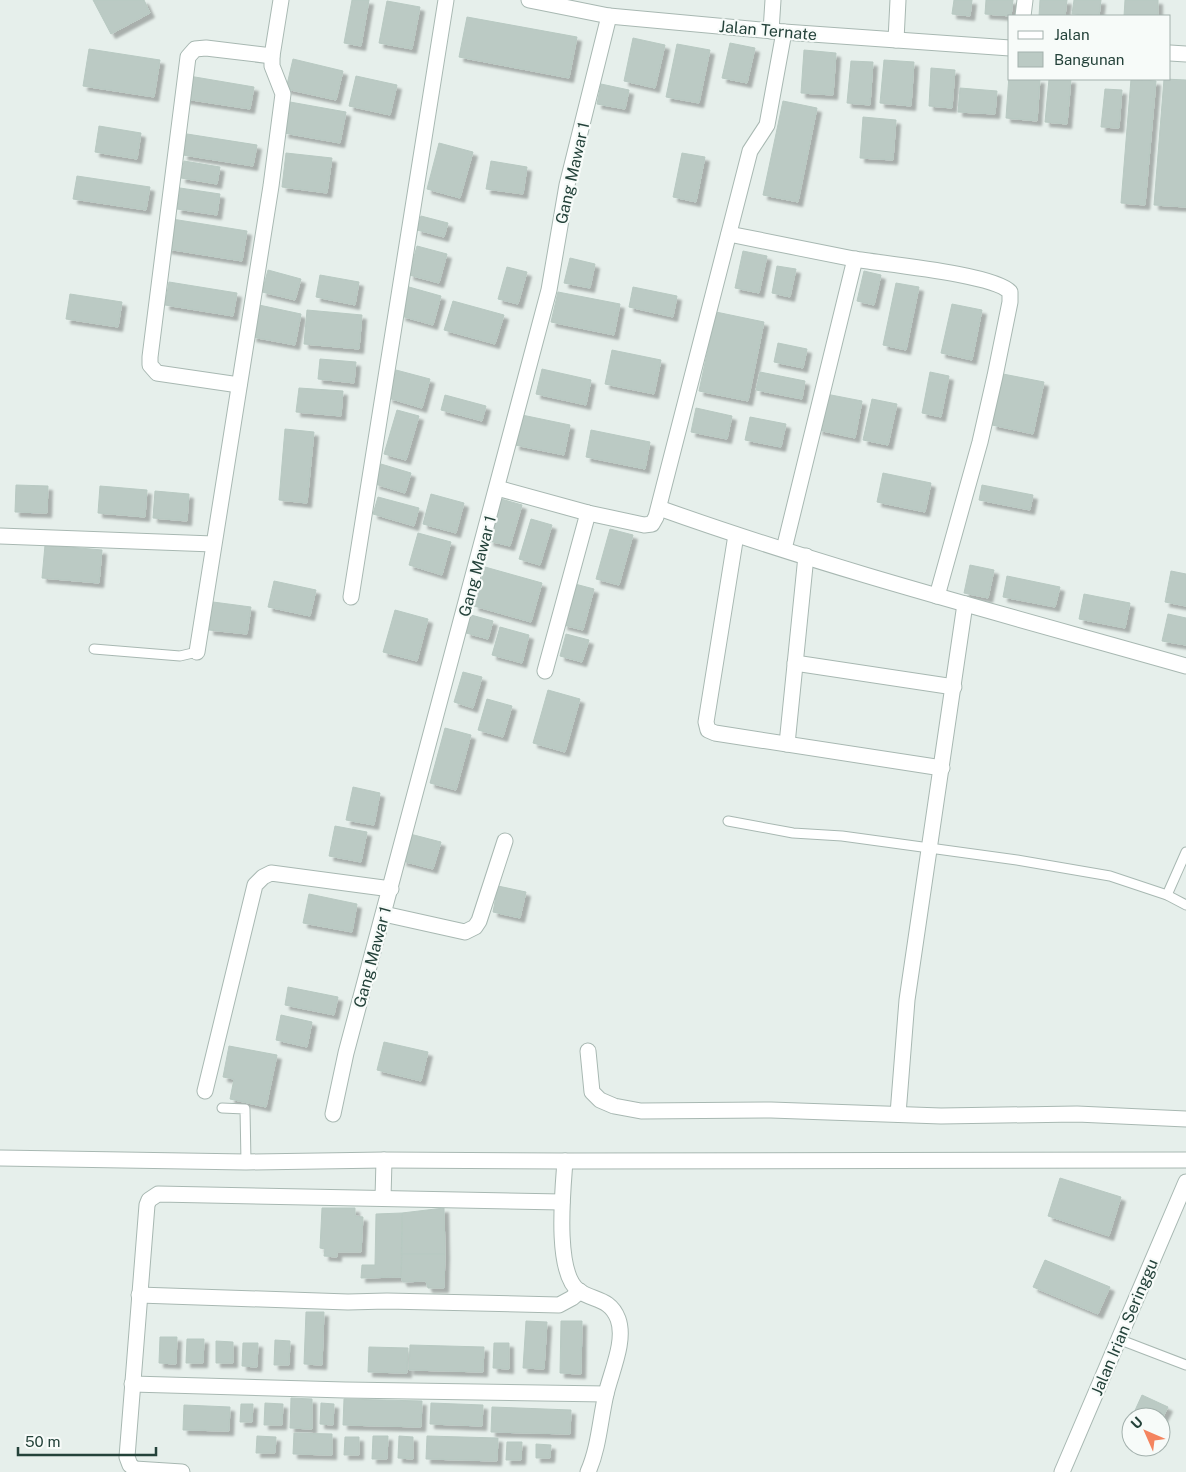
<svg xmlns="http://www.w3.org/2000/svg" width="1186" height="1472" font-family="'Public Sans',sans-serif">
<style>
.building{fill:#bbcac4;stroke:#b8c9c2;filter:url(#shadow)}
.lines{fill:none;stroke-linecap:round;stroke-linejoin:round}
.service-casing{stroke:#a8b8b2;stroke-width:11}
.minor-casing{stroke:#a8b8b2;stroke-width:17}
.tertiary-casing{stroke:#a8b8b2;stroke-width:17}
.service{stroke:#fff;stroke-width:9}
.minor{stroke:#fff;stroke-width:15}
.tertiary{stroke:#fff;stroke-width:15}
.labels{text-anchor:middle;stroke-width:4.5;stroke-linejoin:round;paint-order:stroke}
.street-label{font-size:16px;fill:#24423a;stroke:#f7fbf9}
</style>
<defs>
<filter id="shadow"><feDropShadow dx="4.5" dy="4.5" stdDeviation="1" flood-color="#0004"/></filter>
</defs>
<rect width="100%" height="100%" fill="#e6efeb"/>
<g class="building">
<polygon points="93,0 144,0 150,13 111,34"/>
<polygon points="352,0 369,0 361,46 344,43"/>
<polygon points="954,0 972,0 970,16 952,14"/>
<polygon points="986,0 1013,0 1011,16 985,14"/>
<polygon points="1040,0 1067,0 1065,16 1039,16"/>
<polygon points="1074,0 1101,0 1099,16 1072,14"/>
<polygon points="1125,0 1158,0 1158,16 1124,16"/>
<polygon points="387,1 420,7 412,49 379,43"/>
<polygon points="467,17 577,37 569,78 459,57"/>
<polygon points="633,38 665,45 655,88 624,81"/>
<polygon points="730,43 755,48 747,83 722,78"/>
<polygon points="677,44 710,50 699,103 666,97"/>
<polygon points="89,49 160,60 154,97 83,86"/>
<polygon points="804,50 836,53 833,95 801,93"/>
<polygon points="293,59 343,71 336,100 286,89"/>
<polygon points="884,60 914,62 911,106 880,103"/>
<polygon points="851,61 873,62 870,105 847,103"/>
<polygon points="931,68 955,70 952,108 929,106"/>
<polygon points="1009,75 1010,79 1040,79 1037,121 1006,118"/>
<polygon points="189,76 254,87 250,109 185,99"/>
<polygon points="356,76 397,85 390,115 349,106"/>
<polygon points="1049,79 1071,79 1067,124 1045,122"/>
<polygon points="1131,79 1156,81 1145,205 1121,203"/>
<polygon points="1164,79 1186,80 1186,207 1154,205"/>
<polygon points="601,84 629,90 625,109 597,104"/>
<polygon points="960,88 997,91 995,114 958,112"/>
<polygon points="1105,89 1122,90 1119,128 1101,127"/>
<polygon points="783,101 817,108 798,202 763,195"/>
<polygon points="290,102 346,112 340,143 284,133"/>
<polygon points="863,117 896,120 893,160 860,158"/>
<polygon points="99,126 141,133 137,159 95,152"/>
<polygon points="187,134 257,145 253,166 183,155"/>
<polygon points="439,143 473,152 460,198 427,189"/>
<polygon points="286,153 332,158 327,193 282,187"/>
<polygon points="682,153 705,157 696,202 673,197"/>
<polygon points="184,161 220,167 217,184 181,178"/>
<polygon points="491,161 527,167 523,194 486,189"/>
<polygon points="77,176 150,187 146,210 73,199"/>
<polygon points="180,188 220,194 217,215 177,209"/>
<polygon points="421,216 448,223 444,237 417,230"/>
<polygon points="172,219 247,231 242,261 167,249"/>
<polygon points="417,246 447,254 439,283 409,275"/>
<polygon points="743,251 767,256 759,293 735,288"/>
<polygon points="570,258 595,264 590,288 564,283"/>
<polygon points="777,266 796,269 790,297 772,293"/>
<polygon points="507,267 527,272 518,304 498,299"/>
<polygon points="268,270 301,279 295,300 262,292"/>
<polygon points="864,271 881,275 874,305 857,301"/>
<polygon points="320,275 359,282 355,305 316,297"/>
<polygon points="169,282 237,293 233,316 165,305"/>
<polygon points="896,283 919,287 906,350 883,345"/>
<polygon points="409,287 441,296 433,325 401,316"/>
<polygon points="633,287 677,296 673,317 629,307"/>
<polygon points="558,292 620,304 614,335 551,322"/>
<polygon points="70,294 122,302 118,327 66,319"/>
<polygon points="453,301 504,315 495,344 444,330"/>
<polygon points="952,304 982,310 972,360 941,353"/>
<polygon points="259,305 301,314 295,345 252,337"/>
<polygon points="307,310 362,315 359,349 304,344"/>
<polygon points="716,312 764,322 748,401 699,391"/>
<polygon points="778,343 807,349 803,368 774,362"/>
<polygon points="612,350 661,360 654,394 605,384"/>
<polygon points="320,359 356,362 354,383 318,379"/>
<polygon points="542,369 591,380 586,405 536,394"/>
<polygon points="396,370 430,379 422,408 388,398"/>
<polygon points="760,372 805,381 802,399 756,390"/>
<polygon points="930,372 949,376 941,417 922,413"/>
<polygon points="1003,374 1044,382 1033,434 992,425"/>
<polygon points="299,388 343,391 341,416 296,412"/>
<polygon points="826,394 862,401 855,438 818,430"/>
<polygon points="445,395 486,406 482,421 441,410"/>
<polygon points="872,399 897,404 888,445 863,440"/>
<polygon points="696,408 732,416 727,439 691,432"/>
<polygon points="397,410 419,416 406,460 384,454"/>
<polygon points="522,415 570,425 564,455 515,445"/>
<polygon points="750,417 786,424 781,447 745,440"/>
<polygon points="285,429 314,432 307,503 279,500"/>
<polygon points="591,430 650,442 645,469 586,457"/>
<polygon points="381,464 411,473 405,493 375,484"/>
<polygon points="883,473 931,483 925,512 877,502"/>
<polygon points="16,485 48,486 47,513 15,512"/>
<polygon points="982,485 1033,495 1030,510 979,500"/>
<polygon points="100,486 147,490 145,517 98,513"/>
<polygon points="155,491 189,494 187,521 153,518"/>
<polygon points="431,494 464,503 456,533 423,524"/>
<polygon points="378,497 419,508 414,526 373,514"/>
<polygon points="501,499 522,505 510,546 489,541"/>
<polygon points="531,519 552,525 540,565 519,559"/>
<polygon points="610,529 633,535 619,585 596,579"/>
<polygon points="418,533 451,542 442,575 409,565"/>
<polygon points="45,545 102,550 99,583 42,578"/>
<polygon points="970,565 994,570 988,598 964,593"/>
<polygon points="485,567 542,583 531,622 474,606"/>
<polygon points="1171,571 1186,574 1186,606 1165,602"/>
<polygon points="1007,576 1060,587 1055,607 1003,597"/>
<polygon points="274,581 316,590 310,616 268,607"/>
<polygon points="575,584 594,589 583,630 563,625"/>
<polygon points="1084,594 1130,603 1125,628 1079,619"/>
<polygon points="213,602 251,607 247,634 209,630"/>
<polygon points="395,610 428,619 417,661 383,652"/>
<polygon points="1168,614 1186,618 1186,645 1162,641"/>
<polygon points="471,615 493,621 488,639 466,633"/>
<polygon points="500,627 529,635 522,663 492,655"/>
<polygon points="566,634 589,640 582,662 560,656"/>
<polygon points="463,672 482,677 473,708 454,702"/>
<polygon points="548,690 580,699 565,752 533,743"/>
<polygon points="487,699 512,706 503,737 478,730"/>
<polygon points="445,728 471,735 456,790 430,783"/>
<polygon points="353,787 380,793 374,825 346,820"/>
<polygon points="335,826 367,832 361,862 329,856"/>
<polygon points="410,834 441,842 433,869 402,861"/>
<polygon points="498,886 526,892 520,918 493,912"/>
<polygon points="309,894 357,904 352,932 303,923"/>
<polygon points="288,987 338,997 334,1015 285,1005"/>
<polygon points="281,1015 312,1022 307,1047 276,1040"/>
<polygon points="384,1042 428,1052 421,1081 377,1070"/>
<polygon points="229,1046 277,1055 266,1107 230,1099 234,1079 223,1077"/>
<polygon points="1060,1178 1121,1197 1109,1236 1048,1216"/>
<polygon points="322,1208 355,1208 355,1216 363,1217 361,1252 337,1252 337,1257 324,1256 325,1249 320,1248"/>
<polygon points="444,1208 445,1254 402,1254 402,1213"/>
<polygon points="402,1213 401,1277 361,1278 362,1265 375,1265 376,1214"/>
<polygon points="402,1254 445,1254 444,1288 428,1288 426,1281 403,1282 401,1277"/>
<polygon points="1045,1260 1110,1287 1098,1314 1033,1287"/>
<polygon points="306,1312 324,1312 322,1365 304,1364"/>
<polygon points="526,1321 547,1322 544,1369 523,1368"/>
<polygon points="561,1321 582,1321 581,1374 560,1373"/>
<polygon points="160,1337 177,1337 176,1364 159,1363"/>
<polygon points="187,1339 204,1339 203,1363 186,1363"/>
<polygon points="275,1340 290,1341 289,1365 274,1365"/>
<polygon points="216,1341 233,1342 233,1363 216,1363"/>
<polygon points="243,1343 258,1343 257,1367 242,1366"/>
<polygon points="494,1343 509,1343 509,1369 493,1368"/>
<polygon points="410,1345 484,1347 483,1372 409,1370"/>
<polygon points="369,1347 408,1348 407,1373 368,1372"/>
<polygon points="1142,1395 1168,1407 1161,1421 1161,1417 1132,1417"/>
<polygon points="291,1398 312,1399 312,1429 290,1428"/>
<polygon points="344,1399 422,1401 421,1427 343,1425"/>
<polygon points="265,1403 283,1404 282,1425 264,1425"/>
<polygon points="321,1403 334,1404 333,1425 320,1424"/>
<polygon points="431,1403 483,1405 482,1426 430,1424"/>
<polygon points="241,1404 253,1404 252,1422 240,1422"/>
<polygon points="184,1405 230,1407 229,1431 183,1430"/>
<polygon points="492,1407 571,1410 570,1434 491,1432"/>
<polygon points="1131,1420 1131,1432 1126,1430"/>
<polygon points="294,1433 332,1434 332,1455 293,1454"/>
<polygon points="257,1436 276,1437 275,1453 256,1453"/>
<polygon points="373,1436 388,1436 387,1459 372,1459"/>
<polygon points="399,1436 413,1437 413,1459 398,1458"/>
<polygon points="427,1436 498,1438 497,1461 426,1459"/>
<polygon points="345,1437 359,1437 359,1455 344,1455"/>
<polygon points="507,1442 522,1442 521,1460 506,1460"/>
<polygon points="536,1444 551,1445 550,1458 536,1458"/>
</g>
<g class="lines">
<defs>
<g id="service">
<polyline points="94,649 180,656 197,652"/>
<polyline points="728,821 793,833 842,836 1017,860 1110,876 1167,895 1186,905"/>
<polyline points="1167,895 1186,852"/>
<polyline points="222,1108 245,1109 246,1162"/>
<polyline points="1118,1339 1186,1365"/>
</g>
<g id="minor">
<polyline points="529,0 609,16 784,32 1010,48"/>
<polyline points="1023,16 1025,0"/>
<polyline points="771,31 773,0"/>
<polyline points="896,40 898,0"/>
<polyline points="1170,53 1186,54"/>
<path d="M729,234C771,242 812,251 854,259C883,264 994,274 1010,292V302L995,376L980,442L937,596"/>
<polyline points="239,385 157,373 150,365 150,357 188,57 195,49 206,48 272,56"/>
<polyline points="497,488 588,513 644,525 652,524 656,517 750,151 767,125 784,32"/>
<path d="M659,508C832,570 1010,616 1186,666"/>
<polyline points="736,535 706,722 708,730 715,733 942,768"/>
<polyline points="0,536 213,544"/>
<polyline points="784,549 855,259"/>
<polyline points="351,597 446,0"/>
<polyline points="197,652 271,186 283,94 272,66 272,56 281,0"/>
<polyline points="795,663 954,687"/>
<polyline points="545,671 588,513"/>
<polyline points="787,744 806,556"/>
<polyline points="384,914 465,932 475,927 479,921 505,841"/>
<polyline points="588,1051 592,1092 600,1100 614,1106 641,1111 771,1110 941,1116 1077,1114 1186,1119"/>
<polyline points="205,1091 255,885 263,877 271,873 391,889"/>
<polyline points="333,1114 346,1053 549,290 567,185 609,16"/>
<polyline points="898,1114 907,1000 965,604"/>
<polyline points="0,1158 246,1162 384,1160 565,1161 1186,1160"/>
<path d="M565,1161C563,1189 554,1273 579,1291C594,1301 610,1298 618,1319C626,1341 611,1372 606,1394C600,1420 599,1447 588,1472"/>
<polyline points="383,1198 384,1160"/>
<polyline points="139,1295 348,1302 387,1301 559,1305 572,1298 580,1291"/>
<polyline points="132,1384 345,1390 606,1394"/>
<polyline points="182,1472 135,1469 130,1465 127,1457 147,1205 149,1200 158,1194 562,1202"/>
</g>
<polyline id="tertiary" points="1062,1472 1186,1182"/>
</defs>
<use href="#service" class="service-casing"/>
<use href="#minor" class="minor-casing"/>
<use href="#tertiary" class="tertiary-casing"/>
<use href="#service" class="service"/>
<use href="#minor" class="minor"/>
<use href="#tertiary" class="tertiary"/>
</g>
<g class="labels">
<g class="street-label">
<text transform="translate(768 30) rotate(5)" y="6">Jalan Ternate</text>
<text transform="translate(572 173) rotate(-77)" y="6">Gang Mawar 1</text>
<text transform="translate(477 566) rotate(-75)" y="6">Gang Mawar 1</text>
<text transform="translate(372 957) rotate(-75)" y="6">Gang Mawar 1</text>
<text transform="translate(1124 1327) rotate(-67)" y="6">Jalan Irian Seringgu</text>
</g>
</g>
<rect x="1008" y="15" width="162" height="65" fill="#f7fbf9" stroke="#a3b1ad"/>
<rect x="1018" y="31" width="25" height="8" fill="#ffffff" stroke="#a3b1ad"/>
<text x="1054" y="40" font-size="15" fill="#24423a">Jalan</text>
<rect x="1018" y="52" width="25" height="15" fill="#bbcac4" stroke="#a3b1ad"/>
<text x="1054" y="65" font-size="15" fill="#24423a">Bangunan</text>
<g transform="translate(1146 1432) rotate(315)"><circle r="24" fill="#f7fbf9" stroke="#a3b1ad"/>
<path d="M0-4L9 19L0 12L-9 19Z" fill="#f4845f"/>
<text y="-8" font-size="14" font-weight="bold" text-anchor="middle" fill="#24423a">U</text>
</g>
<path d="M18 1447v8h138v-8" fill="none" stroke="#24423a" stroke-width="2.5"/>
<text x="25" y="1447" font-size="15" fill="#24423a" stroke="#f7fbf9" stroke-width="4" paint-order="stroke">50 m</text>
</svg>
